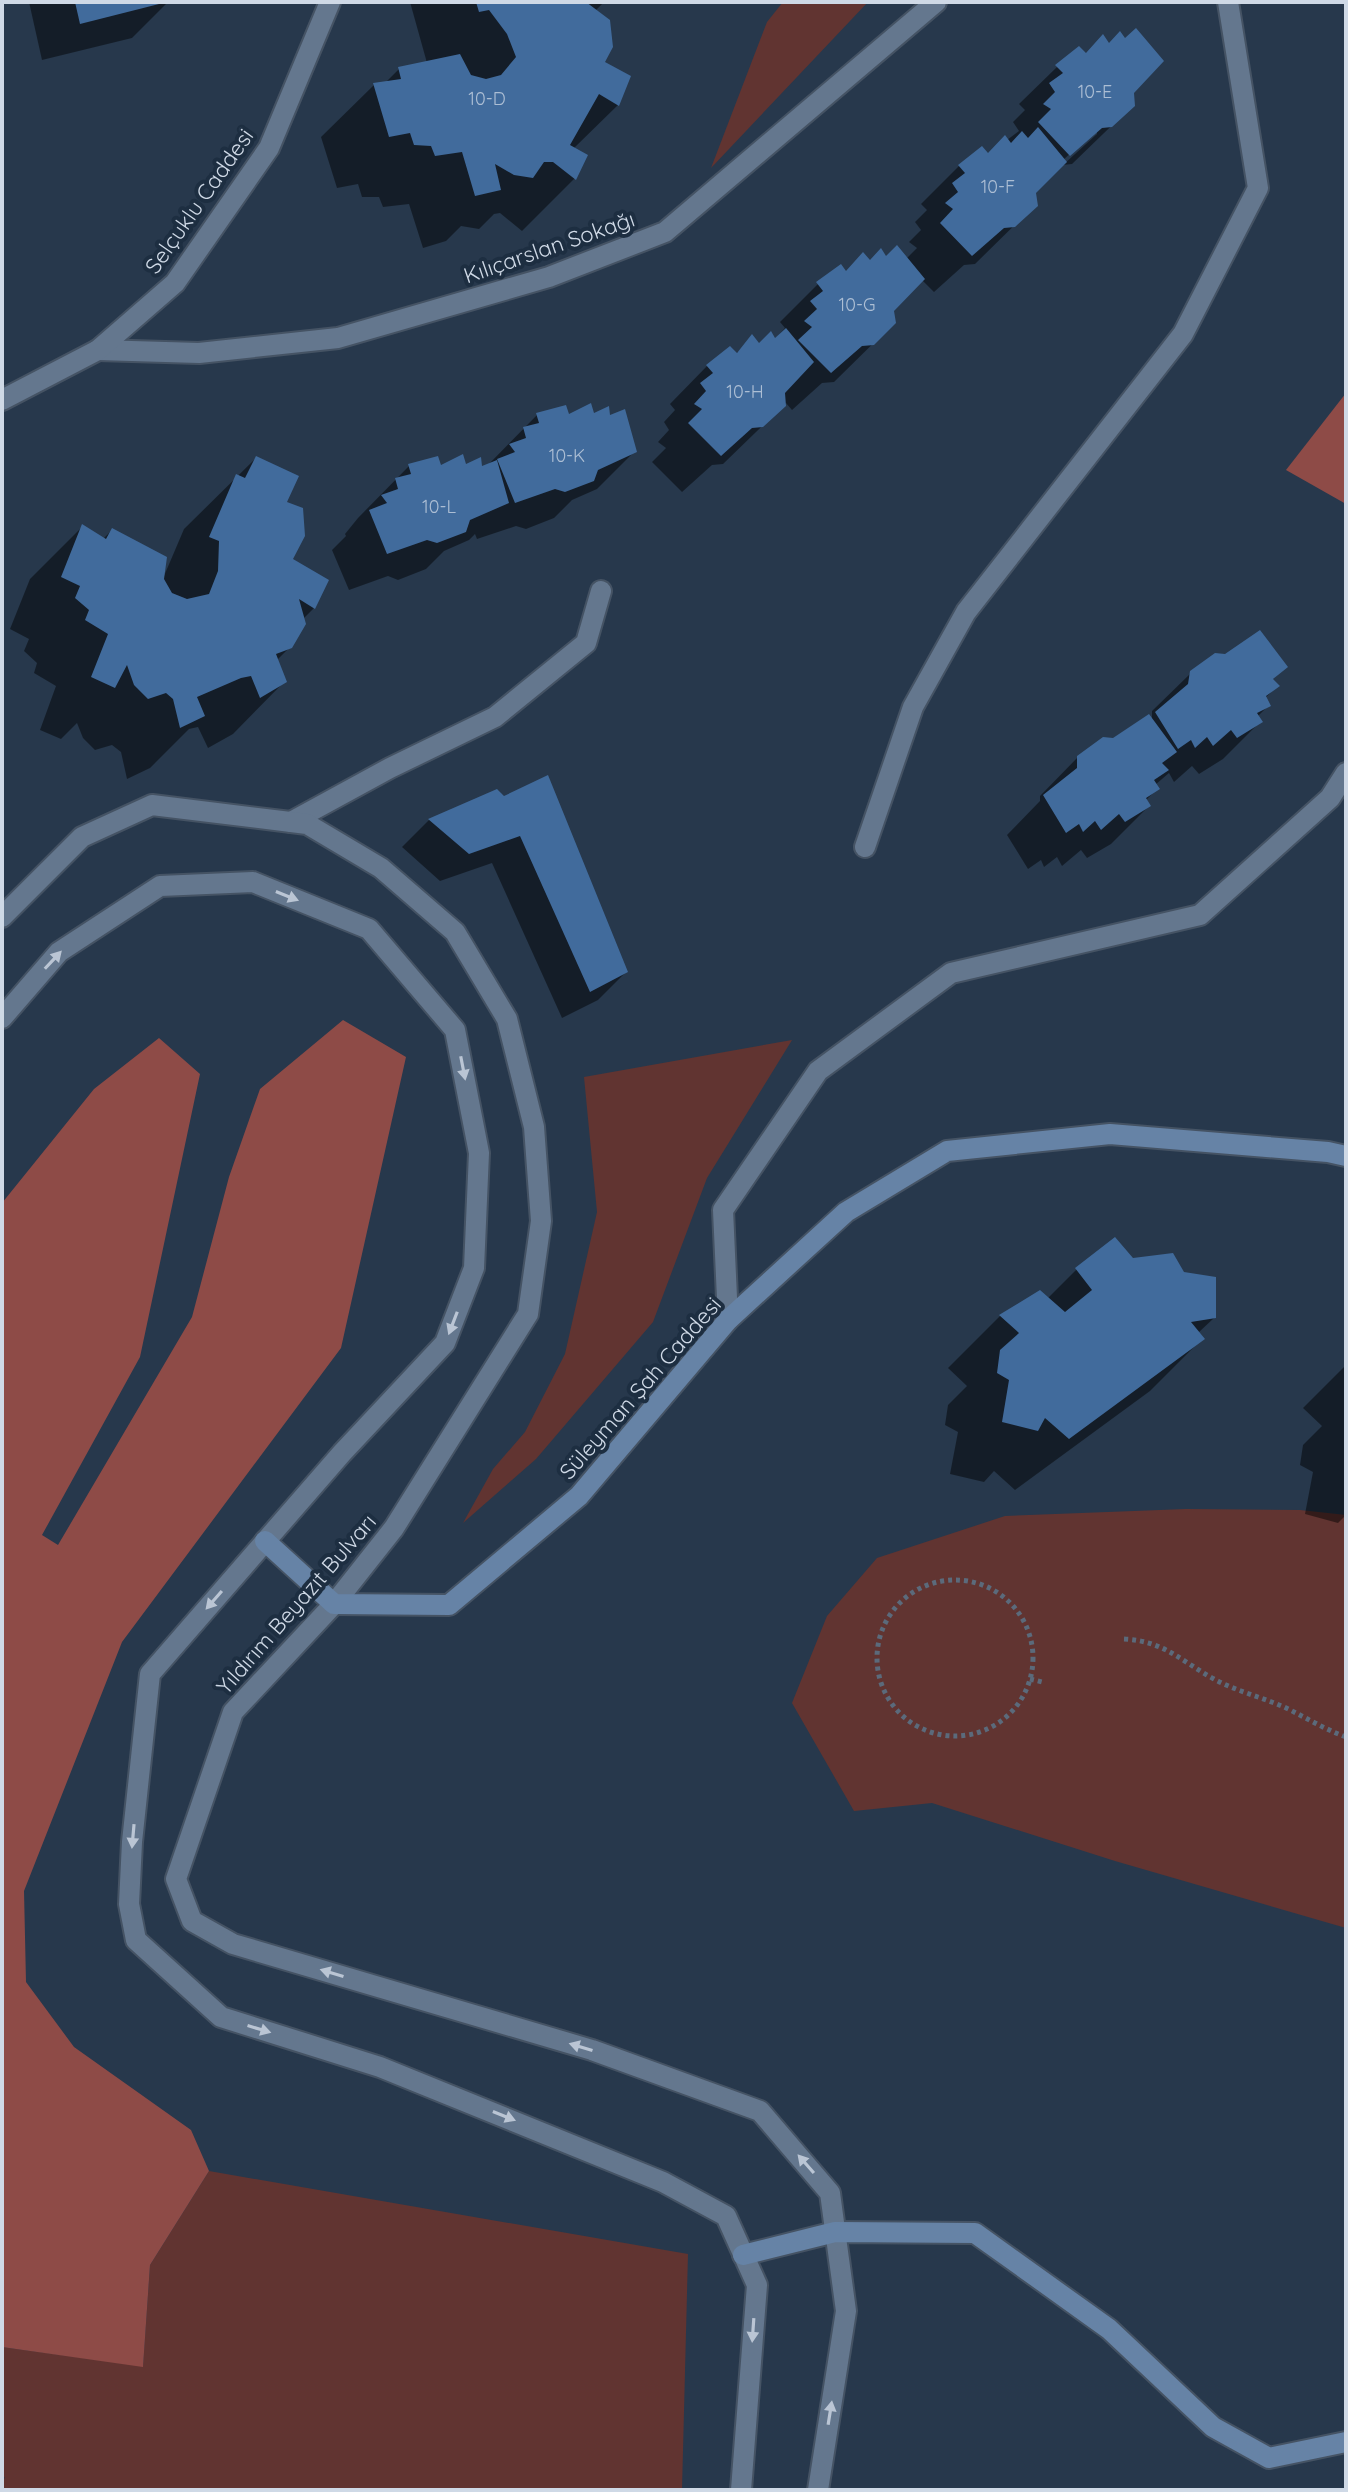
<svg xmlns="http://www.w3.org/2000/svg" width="1348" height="2492" font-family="Quicksand,sans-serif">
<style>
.green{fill:#613431}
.forest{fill:#8e4b47}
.shadow{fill:#0007;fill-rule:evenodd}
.building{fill:#416b9c}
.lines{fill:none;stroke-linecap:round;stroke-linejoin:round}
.street-casing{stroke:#455364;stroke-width:24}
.secondary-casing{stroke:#455364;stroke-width:24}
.path{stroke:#5b6a7b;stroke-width:5;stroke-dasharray:4 4;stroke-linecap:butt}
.street{stroke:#64778e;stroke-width:20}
.secondary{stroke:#6683a6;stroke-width:20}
.oneway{fill:#bac5d4}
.labels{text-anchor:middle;stroke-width:8;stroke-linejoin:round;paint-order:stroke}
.number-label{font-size:18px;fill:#acbed4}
.street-label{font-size:22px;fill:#cfd9e6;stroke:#1d2e41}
</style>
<rect width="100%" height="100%" fill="#27384c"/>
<g class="green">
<polygon points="783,2 868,2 711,168 767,22"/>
<polygon points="792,1040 707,1178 653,1322 536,1459 463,1523 493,1469 525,1432 565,1354 597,1212 584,1077"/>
<polygon points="1186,1509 1300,1510 1346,1515 1346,1928 1115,1861 932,1803 854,1811 792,1703 827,1616 877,1558 1005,1516"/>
<polygon points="209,2171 688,2254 682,2490 2,2490 2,2480 5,2478 2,2474 2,2347 143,2366 150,2265"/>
</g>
<g class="forest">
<polygon points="1346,393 1346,504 1286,470"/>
<polygon points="343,1020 406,1057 341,1348 122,1642 24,1891 26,1982 74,2047 191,2130 209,2171 150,2265 143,2367 2,2347 2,1203 94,1089 159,1038 200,1074 140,1357 42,1535 58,1545 192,1317 229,1177 260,1089"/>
</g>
<g class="shadow">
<polygon points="29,2 168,2 132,38 42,60"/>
<polygon points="410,2 604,2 595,11 602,63 618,105 573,149 586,156 574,179 522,231 500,213 494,214 479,229 461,226 446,241 423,248 409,204 383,207 379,197 362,197 358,184 337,188 321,137 374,85 384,84 399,69 427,63"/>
<path d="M1057,67L1132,93L1133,105L1072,164L1062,165L1034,193L1035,205L975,264L964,265L934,292L922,280L892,310L894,323L834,382L822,383L792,410L786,403L723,464L712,465L682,492L652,462L666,448L658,442L669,430L664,422L675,410L670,404L707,366L735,355L752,337L759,346L774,340L785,328L780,322L818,284L869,263L885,259H906L917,248L909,242L921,230L915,222L927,210L921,204L959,166L982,149L987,155L1019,131L1013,122L1025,110L1019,104ZM1097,129V134L1064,164L1062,161Z"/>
<polygon points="537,415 609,418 635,451 597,489 572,500 554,518 526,529 516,526 477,539 475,534 469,540 444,551 426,569 398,580 388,576 349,590 332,550 346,536 345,534 358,518 409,466 481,469 487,466"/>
<polygon points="256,458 285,504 290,560 314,608 303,619 291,646 277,660 285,681 233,734 208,748 198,727 189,729 150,768 127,779 121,752 112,745 95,750 83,738 77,723 61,739 40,730 56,686 34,673 37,663 24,651 29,639 10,629 30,579 82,527 103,539 112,530 164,576 184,529"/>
<polygon points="1286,667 1272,680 1278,686 1265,698 1269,705 1257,717 1260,722 1223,759 1199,774 1192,766 1174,782 1169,773 1155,785 1157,789 1145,801 1149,806 1111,844 1087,858 1081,850 1062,866 1057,857 1044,867 1041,860 1028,869 1007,835 1040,801 1040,796 1078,757 1152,722 1152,711 1191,673"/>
<polygon points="497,791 626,972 598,1000 562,1018 492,863 440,881 402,847 429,820"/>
<polygon points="1132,1260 1214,1318 1198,1333 1202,1339 1150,1391 1015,1490 994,1471 984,1482 950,1474 958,1432 945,1425 948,1405 967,1386 948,1368 1000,1316 1039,1292 1047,1299 1077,1269"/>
<polygon points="1346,1365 1346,1515 1338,1523 1305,1514 1313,1472 1300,1465 1303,1445 1322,1426 1303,1408"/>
</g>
<g class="building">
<polygon points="75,2 163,2 163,3 80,24"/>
<polygon points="476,2 586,2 610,20 613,47 605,62 631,76 619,106 599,94 570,145 588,155 576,180 553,162 544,162 533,178 514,175 495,164 501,190 475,196 462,152 435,156 431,146 414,145 410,133 389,137 373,83 401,79 398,67 460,54 471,75 486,79 501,75 516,57 507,34 489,10 479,12"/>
<polygon points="1136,28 1164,61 1134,93 1135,106 1112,127 1102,128 1070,156 1038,122 1051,109 1043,104 1055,92 1049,83 1063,73 1055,65 1079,46 1086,53 1103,34 1109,43 1120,31 1125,38"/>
<polygon points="1038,127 1067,162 1036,193 1038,206 1015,227 1004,228 972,256 940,223 953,209 945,203 958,192 952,183 965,173 958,165 982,146 988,153 1005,135 1011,143 1022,131 1028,138"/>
<polygon points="897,245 925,279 894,311 896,323 874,345 862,346 831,373 798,340 812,327 804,321 817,309 810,301 823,291 816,282 841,264 846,271 863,252 870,260 881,248 886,256"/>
<polygon points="786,328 814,362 785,393 786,406 763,427 752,428 721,456 688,423 702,409 694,404 706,391 700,383 713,373 706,365 730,346 737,353 752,334 759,343 771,331 775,338"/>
<polygon points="591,403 594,413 609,406 610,415 625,409 637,452 598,470 594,481 565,492 555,489 515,503 497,459 515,452 509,444 526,438 523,427 539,423 536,413 566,405 569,414"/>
<polygon points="463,454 466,464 481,457 482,466 497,460 509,503 470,520 466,532 437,543 427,540 387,554 369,510 387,503 381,495 398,489 395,478 411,474 408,464 438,456 441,465"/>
<polygon points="256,456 299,476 287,502 303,508 305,536 293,559 329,580 315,609 299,599 306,624 292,648 276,654 287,682 260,698 251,676 241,678 197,697 205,716 180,728 173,699 166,693 148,699 134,685 127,665 115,688 91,677 108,634 85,620 89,610 75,598 80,586 61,577 82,524 106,539 112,528 167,557 164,579 172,593 187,599 209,594 218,571 219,541 209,537 236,474 245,478"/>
<polygon points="1260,630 1288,667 1273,679 1280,686 1266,696 1271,706 1257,713 1263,722 1237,738 1231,730 1213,746 1207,737 1195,748 1191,740 1178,749 1155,712 1188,684 1190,671 1215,653 1225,654"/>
<polygon points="1149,714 1177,752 1162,763 1169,770 1154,780 1160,789 1146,798 1151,806 1125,822 1119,814 1101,830 1095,821 1083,832 1079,824 1066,833 1043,795 1077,768 1077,756 1103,737 1113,738"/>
<polygon points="548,775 628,972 590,992 520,836 469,854 428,819 497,789 504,796"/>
<polygon points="1115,1237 1133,1258 1173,1253 1184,1272 1216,1277 1216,1318 1191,1322 1205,1339 1069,1439 1045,1418 1038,1431 1002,1422 1009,1380 997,1373 1000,1350 1019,1333 999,1315 1040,1290 1065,1312 1092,1290 1075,1268"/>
</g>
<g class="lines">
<defs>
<g id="street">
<polyline points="98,350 199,353 338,338 549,277 665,232 936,2"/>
<polyline points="2,400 98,350 175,283 269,148 330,2"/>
<polyline points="291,822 390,768 495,717 586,643 601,591"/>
<polyline points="865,847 913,707 966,612 1183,334 1258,188 1228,2"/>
<polyline points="2,917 82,837 152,805 307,824 381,868 455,932 507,1019 534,1127 541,1221 528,1314 394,1528 334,1604 233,1712 176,1879 192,1921 233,1944 592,2050 760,2111 830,2193 846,2311 818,2490"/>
<polyline points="2,1018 59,952 160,886 253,882 369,929 455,1030 479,1153 474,1268 445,1343 342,1453 150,1674 132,1842 129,1904 136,1940 221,2017 380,2067 663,2182 726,2216 757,2285 741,2490"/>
<polyline points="728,1320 723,1210 818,1071 951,973 1200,915 1330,798 1346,773"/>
</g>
<g id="secondary">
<polyline points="265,1541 334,1604 449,1605 579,1496 728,1320 846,1212 947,1151 1110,1134 1328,1152 1346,1156"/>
<polyline points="743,2255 835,2232 975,2233 1109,2329 1213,2427 1269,2458 1346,2442"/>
</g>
</defs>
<use href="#street" class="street-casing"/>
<use href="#secondary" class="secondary-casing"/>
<g class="path">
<circle cx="955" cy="1658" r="78"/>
<path d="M1124,1639C1164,1641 1181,1661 1214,1679C1236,1691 1261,1697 1284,1707C1305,1717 1324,1729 1346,1737"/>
<polyline points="1030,1679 1042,1682"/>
</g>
<use href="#street" class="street"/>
<use href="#secondary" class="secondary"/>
</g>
<defs><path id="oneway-solid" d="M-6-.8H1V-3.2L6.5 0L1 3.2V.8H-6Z" transform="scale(2)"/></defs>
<g class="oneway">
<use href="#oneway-solid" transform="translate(287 896) rotate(22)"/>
<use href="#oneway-solid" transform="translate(53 960) rotate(-47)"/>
<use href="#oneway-solid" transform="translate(463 1068) rotate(79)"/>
<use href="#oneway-solid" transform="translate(453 1323) rotate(111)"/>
<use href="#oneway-solid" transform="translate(214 1600) rotate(131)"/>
<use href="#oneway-solid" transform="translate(133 1836) rotate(95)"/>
<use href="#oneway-solid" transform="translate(332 1973) rotate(-163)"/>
<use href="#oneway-solid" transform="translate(259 2029) rotate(17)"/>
<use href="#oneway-solid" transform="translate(581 2047) rotate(-163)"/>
<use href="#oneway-solid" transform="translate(504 2116) rotate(22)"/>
<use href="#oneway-solid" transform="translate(806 2164) rotate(-131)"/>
<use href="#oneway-solid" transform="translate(753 2330) rotate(94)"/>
<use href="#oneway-solid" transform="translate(830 2413) rotate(-81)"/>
</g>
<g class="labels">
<g class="number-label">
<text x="1095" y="98">10-E</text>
<text x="487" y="105">10-D</text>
<text x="998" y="193">10-F</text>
<text x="857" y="311">10-G</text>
<text x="745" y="398">10-H</text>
<text x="567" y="462">10-K</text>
<text x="439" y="513">10-L</text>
</g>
<g class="street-label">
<text transform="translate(199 201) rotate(-55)" y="8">Selçuklu Caddesi</text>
<text transform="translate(549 247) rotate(-19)" y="8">Kılıçarslan Sokağı</text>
<text transform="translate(640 1388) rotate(-49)" y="8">Süleyman Şah Caddesi</text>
<text transform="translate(296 1604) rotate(-49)" y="8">Yıldırım Beyazıt Bulvarı</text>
</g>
</g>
<rect width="1348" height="2492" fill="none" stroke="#cfd9e6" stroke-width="8"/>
</svg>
